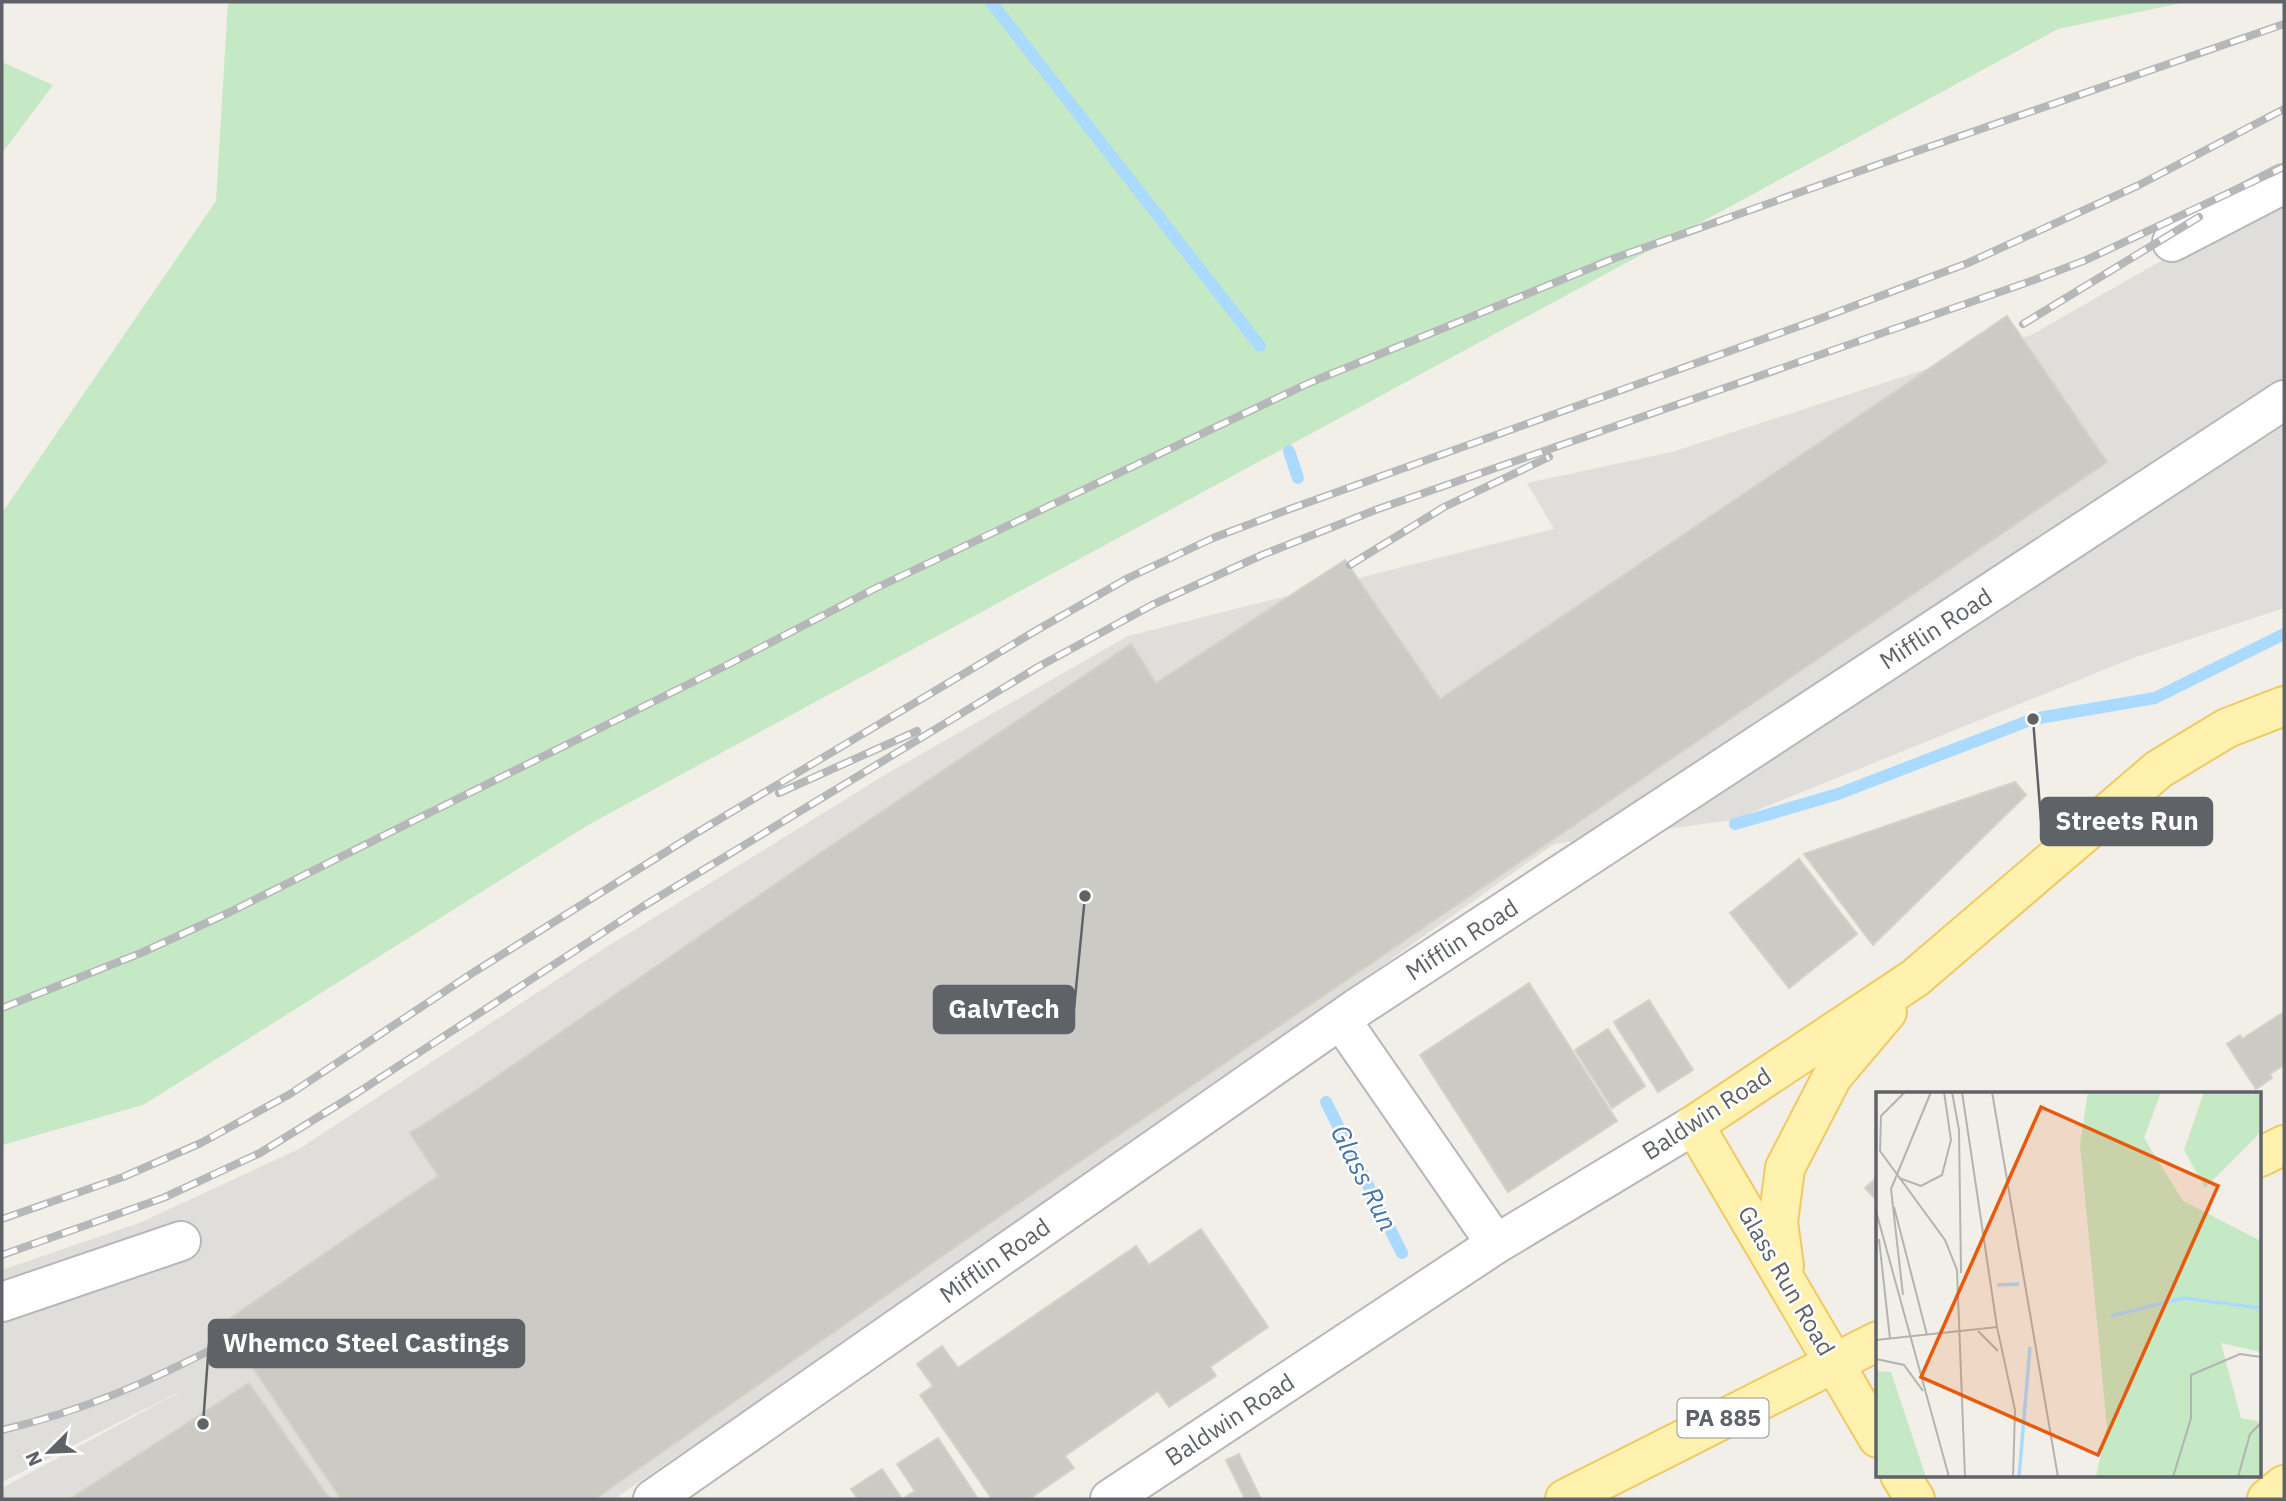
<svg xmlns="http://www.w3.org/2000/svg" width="2286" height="1501" font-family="'IBM Plex Sans',sans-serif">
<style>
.industrial{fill:#e0deda}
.green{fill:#c5e8c5}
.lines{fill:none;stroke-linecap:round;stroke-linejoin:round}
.stream{stroke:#aadaff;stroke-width:12}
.building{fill:#cccac5;stroke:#d6d1c6;stroke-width:2}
.minor-casing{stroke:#b5b8bc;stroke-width:42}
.major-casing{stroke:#f2c960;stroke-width:42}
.minor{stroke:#fff;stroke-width:38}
.major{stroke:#fff2af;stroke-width:38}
.rail-casing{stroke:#b6b7b8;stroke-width:8}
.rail{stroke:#fff;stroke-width:5;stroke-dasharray:16;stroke-linecap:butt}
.labels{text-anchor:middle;stroke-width:5;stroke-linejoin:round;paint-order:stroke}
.shield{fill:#fff;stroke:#8f9295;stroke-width:2}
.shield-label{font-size:23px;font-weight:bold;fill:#5f6368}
.street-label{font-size:24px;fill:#5f6368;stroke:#fff}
.water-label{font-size:26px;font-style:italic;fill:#4174aa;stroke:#fff}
.inset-river{fill:none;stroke:#aadaff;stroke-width:3.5}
.inset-road{fill:none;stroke:#b3b3b1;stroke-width:2}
.view{fill:#e8590c;fill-opacity:0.15;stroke:#e8590c;stroke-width:3.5}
.inset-edge{fill:none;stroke:#5f6368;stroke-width:3.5}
.leader{fill:none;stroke:#5f6368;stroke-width:2.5}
.callout-dot{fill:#5f6368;stroke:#fff;stroke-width:2.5}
.callout{fill:#5f6368;stroke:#5f6368;stroke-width:2.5}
.callout-label{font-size:26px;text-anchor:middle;font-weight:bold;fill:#fff}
</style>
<rect width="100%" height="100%" fill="#f1efe8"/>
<polygon class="industrial" points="2284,191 2284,608 2133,658 1733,820 1554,844 1003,1234 614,1499 2,1499 2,1488 192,1385 2,1482 2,1270 139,1223 299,1149 605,948 888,773 1128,636 1554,529 1527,483 1672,452 2031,335"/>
<g class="green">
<polygon points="228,2 2186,2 2058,29 588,825 143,1105 2,1145 2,513 216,201"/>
<polygon points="2,62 53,85 2,153"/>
</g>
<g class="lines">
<g class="stream">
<polyline points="991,2 1260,346"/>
<polyline points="1289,451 1298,478"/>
<polyline points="1735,824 1838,794 2033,719 2155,698 2284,634"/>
<polyline points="1326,1102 1402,1253"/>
</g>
</g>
<g class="building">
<polygon points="2007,316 2107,462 987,1225 595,1499 341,1499 223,1323 438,1176 410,1133 477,1090 816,856 1131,644 1156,683 1345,560 1440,699"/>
<polygon points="2015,782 2026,795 1873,945 1804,854"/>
<polygon points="1799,859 1857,934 1789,988 1730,913"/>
<polygon points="1529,983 1617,1121 1508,1192 1420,1055"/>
<polygon points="1649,1000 1693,1070 1658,1092 1614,1022"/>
<polygon points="2284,1012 2284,1065 2270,1074 2272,1078 2256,1089 2227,1044 2240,1035 2242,1039"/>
<polygon points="1608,1029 1645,1086 1612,1108 1575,1050"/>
<polygon points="1878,1176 1878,1202 1865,1188"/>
<polygon points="1201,1229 1268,1327 1210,1367 1216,1376 1169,1407 1158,1391 1065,1456 1074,1468 1029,1499 992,1499 920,1395 933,1386 917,1364 942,1346 958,1368 1136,1246 1149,1265"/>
<polygon points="249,1383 330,1499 70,1499"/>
<polygon points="938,1438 978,1499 902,1499 915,1491 897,1464"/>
<polygon points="1239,1454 1261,1499 1245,1499 1226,1460"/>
<polygon points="882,1469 902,1499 858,1499 851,1489"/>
</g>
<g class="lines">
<defs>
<g id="minor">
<polyline points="2172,242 2284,184"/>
<polyline points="1341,1020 1496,1244"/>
<polyline points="2,1302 181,1241"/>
<polyline points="653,1499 1357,1008 2284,400"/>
<polyline points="1110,1499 1496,1244 1694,1125"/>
</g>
<g id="major">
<polyline points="2260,1157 2284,1145"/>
<polyline points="1784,1266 1778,1222 1785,1168 1832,1077 1887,1012"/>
<polyline points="1878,1438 1694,1125 1915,978 2159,769 2227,728 2284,706"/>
<polyline points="1900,1475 1915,1499"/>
<polyline points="1565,1499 1878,1341"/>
<polyline points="2267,1499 2284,1485"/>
</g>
</defs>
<use href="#minor" class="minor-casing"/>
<use href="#major" class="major-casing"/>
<use href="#minor" class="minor"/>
<use href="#major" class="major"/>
<defs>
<g id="rail">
<polyline points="2023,324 2199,217"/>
<polyline points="1350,565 1444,507 1549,457"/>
<polyline points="779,793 917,731"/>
<polyline points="2,1008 141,953 230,912 731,663 874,589 1309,383 1615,258 1874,166 2284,24"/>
<polyline points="2,1219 123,1177 201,1143 290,1094 474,972 693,835 1037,630 1128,578 1213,538 1287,510 1819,319 1968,263 2139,185 2284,109"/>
<polyline points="2,1255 163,1198 260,1153 357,1093 642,907 1038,667 1152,605 1262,555 1378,509 2034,280 2086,260 2284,167"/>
<path d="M2,1430C83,1411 151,1381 224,1343"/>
</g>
</defs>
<use href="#rail" class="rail-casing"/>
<use href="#rail" class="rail"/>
</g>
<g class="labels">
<rect class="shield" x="1677.5" y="1398.5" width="91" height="39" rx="5"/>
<g class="shield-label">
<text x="1723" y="1426">PA 885</text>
</g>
<g class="street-label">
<text transform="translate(1936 629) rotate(-33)" y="8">Mifflin Road</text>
<text transform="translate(1462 940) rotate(-33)" y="8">Mifflin Road</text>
<text transform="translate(1707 1114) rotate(-33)" y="8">Baldwin Road</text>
<text transform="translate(995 1261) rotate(-35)" y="8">Mifflin Road</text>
<text transform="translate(1786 1281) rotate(60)" y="8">Glass Run Road</text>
<text transform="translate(1230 1420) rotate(-33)" y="8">Baldwin Road</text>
</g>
<g class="water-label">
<text transform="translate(1364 1178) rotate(63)" y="9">Glass Run</text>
</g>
</g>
<g transform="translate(1876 1092)">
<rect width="385" height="385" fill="#f1efe8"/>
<path d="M212,0H285L268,46L307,109L385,149V260L345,251L365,326L385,330V385H220L231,335L204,53ZM328,0H385V40L329,96L308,58ZM0,279L15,280L50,385H0Z" fill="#c5e8c5"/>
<path class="inset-river" d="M121,193L143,192M235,224L307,206L385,216M143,385L154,255"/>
<path class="inset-road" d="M29,0L5,24L4,59L69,148L81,178L89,385M76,0L83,38L85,181M86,0L121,235M116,0L182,385M23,86L45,94L66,83L75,48L68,0M18,115L51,243M0,119L73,385M3,147L14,247M27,203L15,97L55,0M102,239L122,259M0,248L121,235L139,318L137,385M0,267L28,273L47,299M297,385L315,326V283L364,262L385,265M362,385L374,342L385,331"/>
<path class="view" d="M165,15L342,94L222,363L45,285Z"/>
<rect width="385" height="385" class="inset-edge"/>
</g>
<path class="leader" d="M2033 719L2041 821M1085 896L1074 1009M203 1424L209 1343"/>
<g class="callout-dot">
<circle cx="2033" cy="719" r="7"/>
<circle cx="1085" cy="896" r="7"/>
<circle cx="203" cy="1424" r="7"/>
</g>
<g class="callout">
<rect x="2041" y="798" width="171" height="47" rx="7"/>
<rect x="934" y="986" width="140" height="47" rx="7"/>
<rect x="209" y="1320" width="315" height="47" rx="7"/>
</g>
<g class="callout-label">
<text x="2127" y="830">Streets Run</text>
<text x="1004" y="1018">GalvTech</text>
<text x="366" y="1352">Whemco Steel Castings</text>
</g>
<rect width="2286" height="1501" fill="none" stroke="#5f6368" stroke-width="7"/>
<g transform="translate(49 1452) rotate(246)" stroke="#ffffff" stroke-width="5" paint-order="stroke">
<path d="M0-5L12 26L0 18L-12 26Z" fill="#5f6368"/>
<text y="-10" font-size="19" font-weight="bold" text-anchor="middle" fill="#5f6368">N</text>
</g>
</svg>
